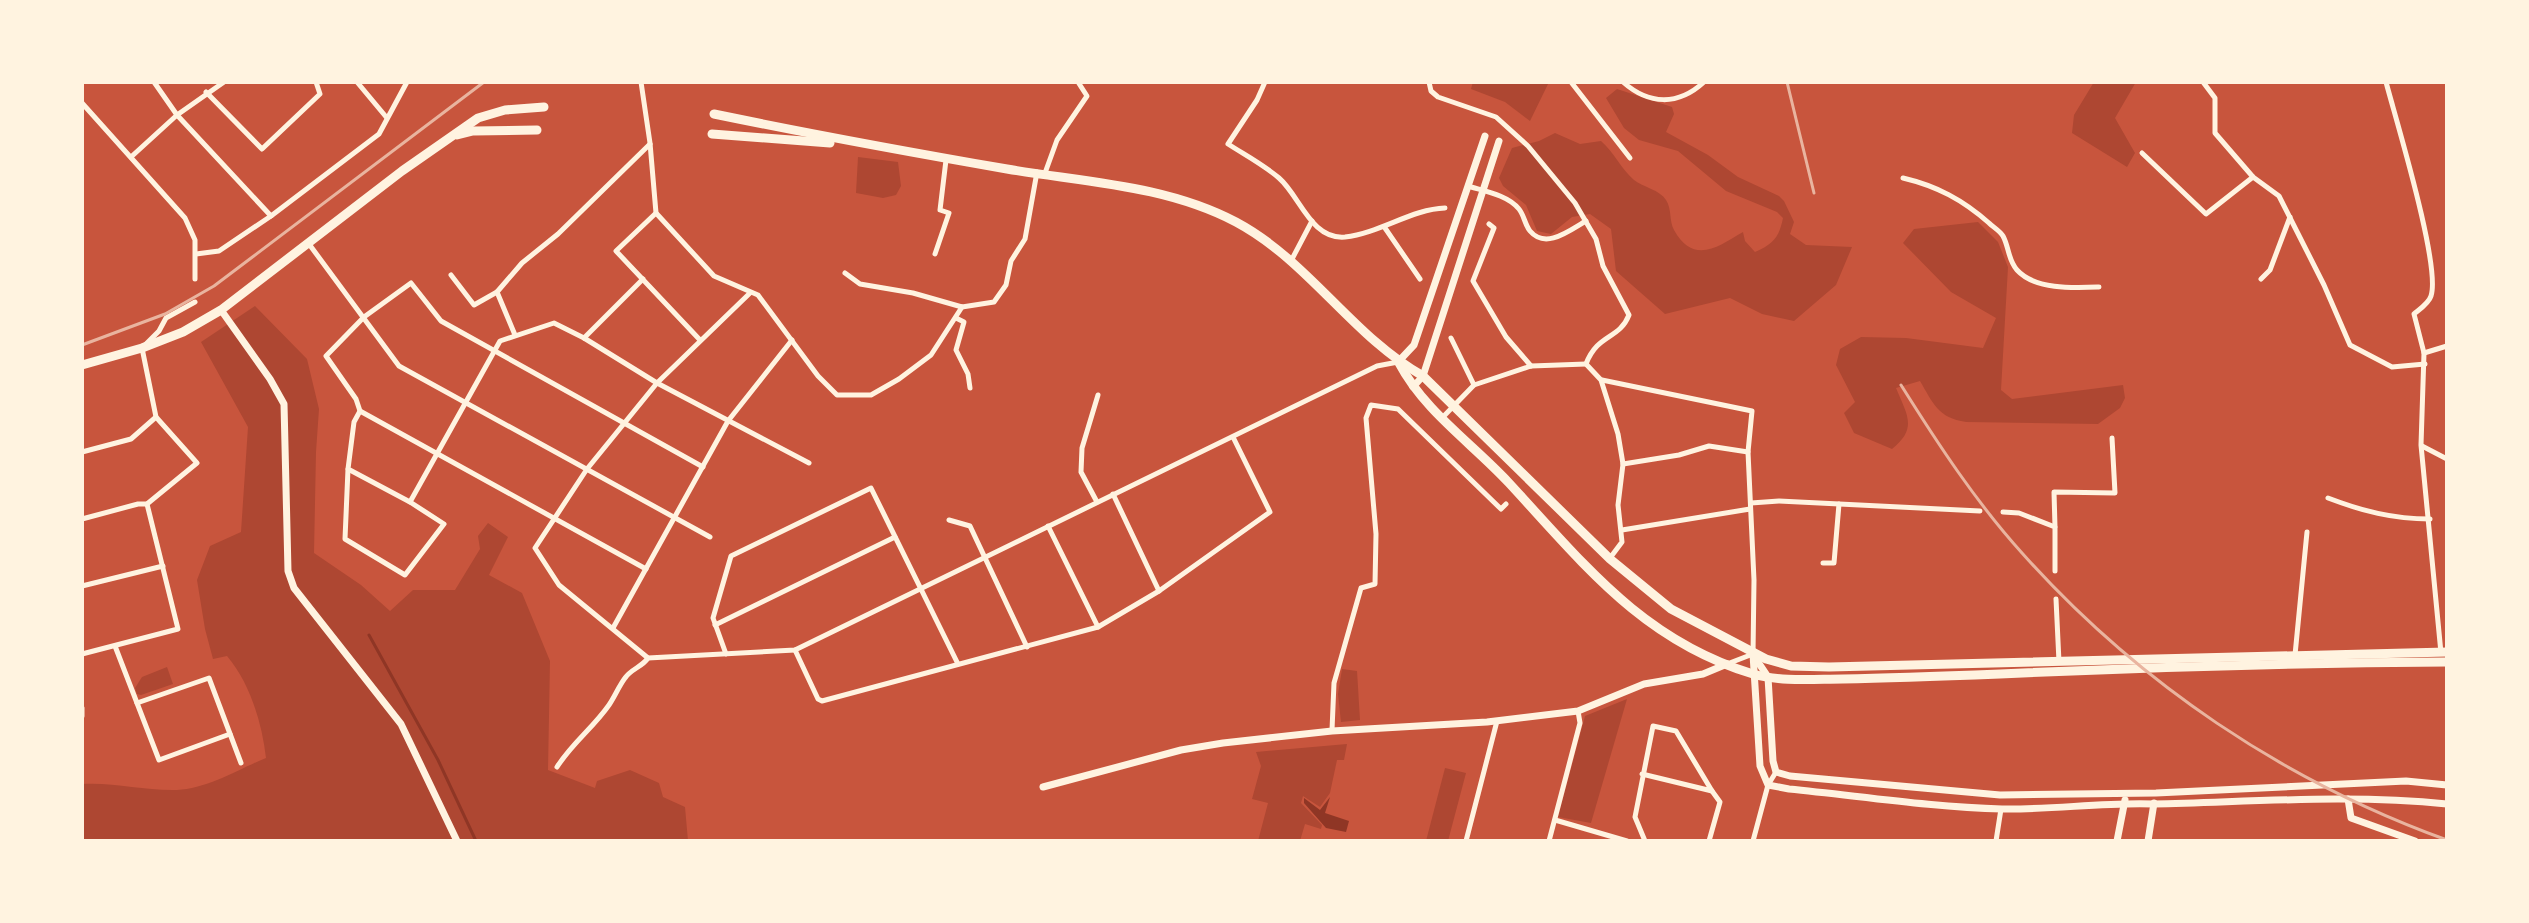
<svg xmlns="http://www.w3.org/2000/svg" width="2529" height="923" font-family="Montserrat,sans-serif">
<style>
.green{fill:#ae4732}
.water{fill:#8f3625}
.lines{fill:none;stroke-linecap:round;stroke-linejoin:round}
.stream{stroke:#8f3625;stroke-width:3}
.minor{stroke:#fff3e0;stroke-width:5}
.tertiary{stroke:#fff3e0;stroke-width:7}
.trunk{stroke:#fff3e0;stroke-width:9}
.rail{stroke:#e9b49f;stroke-width:3}
</style>
<rect width="100%" height="100%" fill="#c8553d"/>
<g class="green">
<polygon points="1473,82 1549,82 1530,121 1505,102 1471,89"/>
<polygon points="2094,82 2136,82 2115,118 2135,153 2127,167 2072,133 2074,115"/>
<path d="M1617,89L1672,107L1674,114L1666,132L1708,155L1738,177L1779,196L1784,201L1794,222L1790,234L1806,245L1852,247L1836,285L1794,321L1762,314L1730,298L1665,314L1616,271L1611,229L1590,214L1572,217L1551,234L1537,231L1526,205L1503,186L1499,178L1512,148L1539,141L1555,133L1580,144L1601,141C1614,152 1621,169 1634,180C1643,187 1660,190 1666,200C1672,209 1669,221 1674,230C1694,266 1719,246 1743,232L1745,241L1755,252C1773,244 1779,238 1783,218L1777,212L1726,191L1678,151L1639,140L1624,128L1606,98Z"/>
<polygon points="858,157 898,162 901,186 896,195 883,198 856,193"/>
<path d="M1978,222L1998,242L2008,267L2001,390L2012,399L2123,385L2125,398L2120,408L2098,424L1966,422C1938,418 1933,403 1920,381L1896,388C1907,415 1918,428 1892,449L1854,433L1844,413L1855,402L1836,365L1840,349L1861,337L1906,338L1983,348L1996,318L1951,292L1903,243L1914,229Z"/>
<path d="M255,306L307,359L319,409L316,452L314,553L361,585L390,611L413,590H455L480,549L478,536L488,523L508,537L489,575L522,593L550,661L548,770L595,788L597,781L630,770L659,783L663,797L685,807L688,841H82V784C114,782 145,791 177,790C207,789 239,769 266,758C262,723 250,683 227,656L213,659L205,629L197,580L210,546L241,532L248,427L201,342Z"/>
<polygon points="167,667 173,684 141,695 137,694 135,688 142,677"/>
<polygon points="1342,669 1357,671 1360,720 1341,722 1338,694"/>
<polygon points="1627,699 1591,823 1558,817 1585,716"/>
<polygon points="1347,744 1344,760 1337,760 1330,793 1320,807 1303,796 1301,803 1322,825 1321,829 1305,824 1300,841 1258,841 1268,803 1252,799 1261,766 1256,752"/>
<polygon points="1445,768 1466,773 1448,841 1426,841"/>
</g>
<polygon class="water" points="1330,797 1325,813 1349,821 1346,832 1326,828 1304,803 1304,798 1320,810"/>
<g class="lines">
<polyline class="stream" points="369,635 438,760 476,841"/>
<g class="minor">
<polyline points="154,82 177,115 271,216"/>
<polyline points="357,82 387,118"/>
<polyline points="641,82 650,143 656,213 714,276 758,295 818,376 837,395 871,395 899,379 931,355 962,307"/>
<path d="M1265,82L1257,100L1228,144C1245,155 1264,165 1279,178C1300,196 1311,240 1345,237C1380,233 1412,209 1445,208"/>
<path d="M1429,82L1431,91L1438,97L1496,117L1528,146L1575,203L1596,239L1603,266L1629,315C1619,340 1598,333 1586,364L1601,380L1618,434L1623,464L1618,505L1622,542L1610,558"/>
<polyline points="1571,82 1630,158"/>
<path d="M1623,82C1649,105 1678,106 1704,82"/>
<polyline points="2203,82 2215,98 2215,133 2253,177 2279,196 2324,285 2350,345 2392,367 2425,364"/>
<path d="M2386,82C2396,120 2441,266 2431,296C2429,303 2420,309 2414,314L2424,353L2421,445L2441,653"/>
<polyline points="206,92 262,149 320,94 316,82"/>
<polyline points="82,103 185,218 195,240 195,279"/>
<polyline points="2142,153 2206,214 2253,177"/>
<polyline points="131,157 177,115 224,82"/>
<polyline points="1045,173 1057,140 1087,96 1078,82"/>
<path d="M1903,178C1937,186 1963,200 1989,223C1993,227 2000,231 2003,236C2009,247 2008,260 2017,270C2035,290 2074,288 2099,287"/>
<path d="M1468,186C1484,191 1508,195 1519,209C1524,215 1525,225 1530,231C1546,250 1570,230 1586,221"/>
<polyline points="656,213 616,251 700,340"/>
<polyline points="1489,224 1494,228 1473,281 1506,337 1531,366"/>
<polyline points="1385,228 1420,279"/>
<polyline points="309,244 399,366 710,537"/>
<polyline points="196,254 219,251 271,216 379,134 407,82"/>
<polyline points="935,254 949,213 940,210 946,160"/>
<polyline points="1291,261 1312,221"/>
<polyline points="845,273 860,284 913,293 962,307 994,302 1006,285 1011,261 1025,239 1037,172"/>
<polyline points="451,275 474,305 497,292"/>
<polyline points="2261,279 2270,270 2290,217"/>
<polyline points="750,293 657,383 587,469 535,548 559,585 648,658 795,650 1377,366 1398,362"/>
<polyline points="956,318 964,322 956,350 968,374 970,388"/>
<polyline points="515,335 497,292 522,263 558,234 650,144"/>
<polyline points="584,338 643,279"/>
<polyline points="2424,353 2447,346"/>
<polyline points="1602,380 1752,411 1748,452 1754,580 1753,654 1727,664"/>
<polyline points="1474,385 1531,366 1586,364"/>
<polyline points="360,411 354,422 348,469 410,502 500,341 554,323 584,338 657,383 809,463"/>
<polyline points="1442,418 1474,385 1451,338"/>
<polyline points="2422,446 2447,459"/>
<polyline points="82,452 131,439 156,417"/>
<polyline points="1623,464 1679,455 1709,446 1748,452"/>
<polyline points="348,469 345,539 405,575 444,524 410,502"/>
<polyline points="1113,494 1159,591"/>
<path d="M2328,498C2362,511 2393,519 2430,519"/>
<polyline points="1097,502 1081,472 1082,448 1098,395"/>
<polyline points="1751,503 1779,501 1980,511"/>
<polyline points="2003,512 2019,513 2055,527 2055,571"/>
<polyline points="82,519 138,504 147,504 197,463 156,417 142,348 159,331 166,318 195,302"/>
<polyline points="949,520 970,526 1027,647"/>
<polyline points="1048,526 1098,627"/>
<polyline points="2055,527 2054,492 2115,493 2112,438"/>
<polyline points="1622,530 1750,509"/>
<polyline points="1823,563 1834,563 1839,504"/>
<polyline points="646,569 360,411 356,399 326,356 364,317 411,283 441,321 703,467"/>
<polyline points="82,586 163,566"/>
<polyline points="2056,599 2059,662"/>
<polyline points="715,625 895,537"/>
<polyline points="613,628 728,421 792,340"/>
<polyline points="115,646 137,703 209,678 241,763"/>
<polyline points="795,650 818,699 822,701 1098,627 1159,591 1270,512 1233,437"/>
<polyline points="82,654 178,629 147,504"/>
<polyline points="726,654 713,618 731,556 871,488 958,664"/>
<polyline points="2295,655 2307,532"/>
<polyline points="137,703 159,760 230,734"/>
<polyline points="82,708 82,716"/>
<polyline points="1332,730 1334,683 1361,588 1375,584 1376,534 1366,418 1371,405 1398,409 1501,509 1506,504"/>
<path d="M557,767C573,742 593,728 609,705C615,696 619,686 625,678C631,669 642,667 648,658"/>
<polyline points="1642,774 1712,791 1676,731 1653,726 1635,817 1645,841"/>
<polyline points="1555,820 1627,841"/>
<polyline points="1466,841 1497,721"/>
<polyline points="1549,841 1580,723 1578,711"/>
<polyline points="1709,841 1720,802 1712,791"/>
<polyline points="1753,841 1768,785 1776,772"/>
<polyline points="1996,841 2001,809"/>
</g>
<g class="tertiary">
<polyline points="221,310 270,379 284,404 288,571 294,588 401,724 457,841"/>
<polyline points="1398,362 1414,345 1485,136"/>
<polyline points="1413,387 1423,376 1499,141"/>
<path d="M1753,654L1760,766L1768,785L1789,789C1860,796 1931,807 2002,809C2053,810 2103,802 2154,804C2251,802 2350,794 2447,804"/>
<polyline points="1754,656 1768,677 1773,761 1776,772 1790,776 2000,795 2156,793 2406,781 2447,785"/>
<polyline points="1043,787 1181,750 1223,743 1332,731 1487,722 1578,711 1644,684 1703,674 1727,664"/>
<polyline points="2348,799 2351,818 2415,841"/>
<polyline points="2117,841 2125,800"/>
<polyline points="2148,841 2154,803"/>
</g>
<g class="trunk">
<path d="M714,114C811,134 909,152 1007,169C1084,182 1166,185 1236,222C1309,261 1352,336 1423,376L1610,559L1671,609L1766,659L1791,666L1829,667L2447,652"/>
<polyline points="712,134 830,143"/>
<polyline points="457,135 473,131 537,130"/>
<path d="M1399,363C1425,412 1472,443 1509,483C1584,564 1642,640 1753,674C1781,682 1814,679 1843,679C1895,678 1948,676 2000,674C2149,667 2298,663 2447,662"/>
<polyline points="82,365 142,348 183,332 221,310 402,171 478,118 505,110 544,107"/>
</g>
<g class="rail">
<polyline points="1787,82 1814,193"/>
<polyline points="82,345 165,314 214,286 484,82"/>
<path d="M1901,385C1938,444 1976,502 2022,553C2138,683 2284,781 2447,840"/>
</g>
</g>
<rect width="2529" height="923" fill="none" stroke="#fff3e0" stroke-width="168"/>
</svg>
